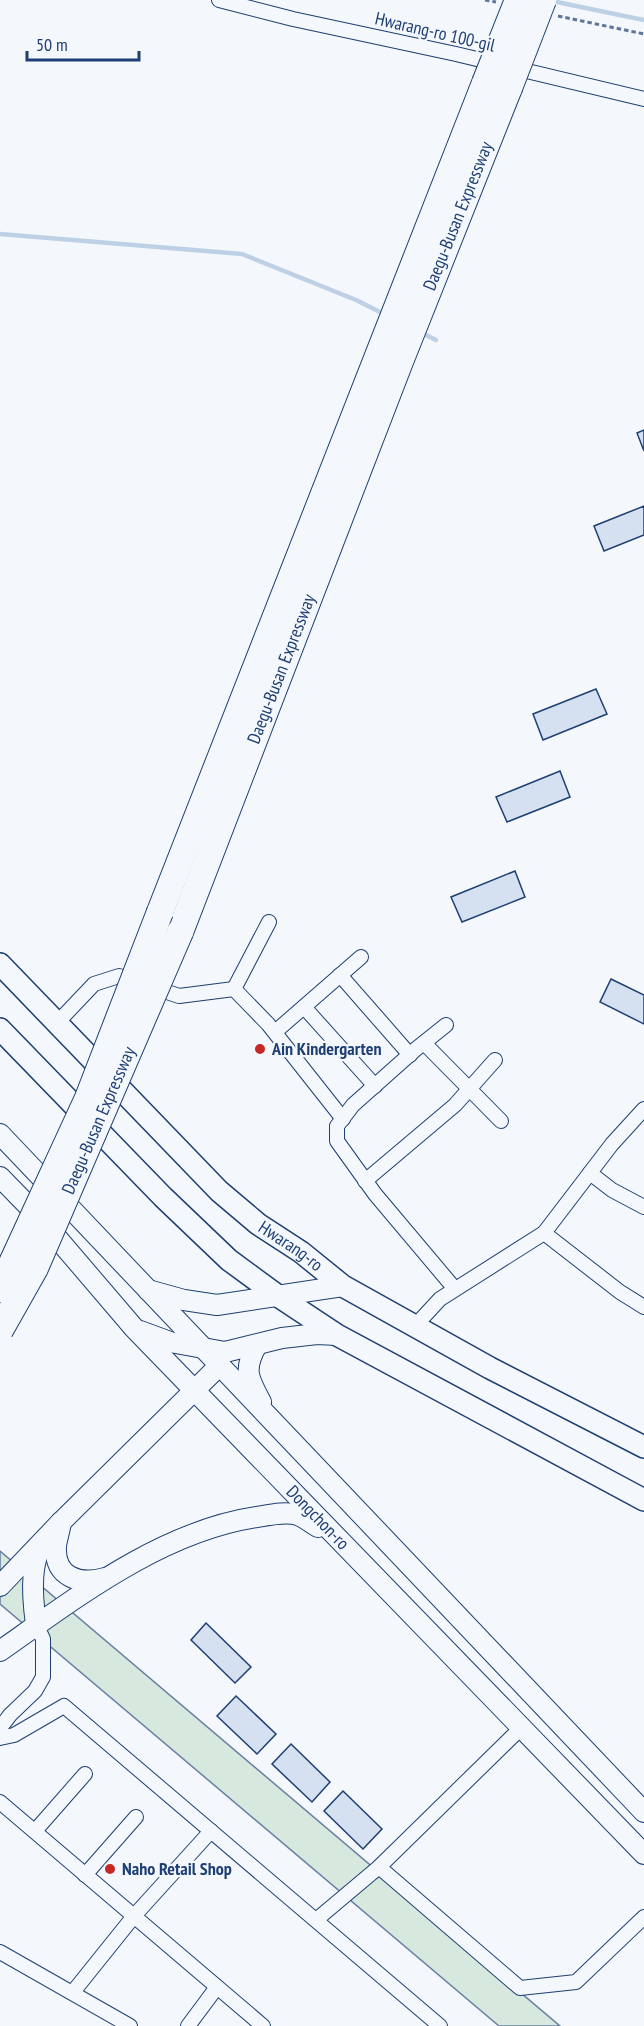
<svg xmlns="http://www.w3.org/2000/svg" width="644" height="2026" font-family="'PT Sans Narrow',sans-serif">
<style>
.green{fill:#d7e8df;stroke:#687fa3;stroke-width:1.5}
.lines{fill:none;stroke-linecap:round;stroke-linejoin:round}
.stream{stroke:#bed0e5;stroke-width:4.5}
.building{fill:#d5e0f0;stroke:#1d3f73;stroke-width:1.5}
.street-casing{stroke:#1d3f73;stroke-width:16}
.secondary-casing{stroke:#1d3f73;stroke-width:22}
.primary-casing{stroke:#1d3f73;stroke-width:24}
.highway-casing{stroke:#1d3f73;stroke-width:28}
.path{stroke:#5e769c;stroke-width:3;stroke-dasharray:4.5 3;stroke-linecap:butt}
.street{stroke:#f4f7fb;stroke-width:14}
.secondary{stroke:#f4f7fb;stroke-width:20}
.primary{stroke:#f4f7fb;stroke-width:21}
.highway{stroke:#f4f7fb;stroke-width:26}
.highway-bridge-casing{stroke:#1d3f73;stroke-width:28;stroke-linecap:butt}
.highway-bridge{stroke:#f4f7fb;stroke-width:26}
.poi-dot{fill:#c62828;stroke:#f4f7fb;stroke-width:2}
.labels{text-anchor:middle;stroke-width:4.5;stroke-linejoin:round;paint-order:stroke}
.street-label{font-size:18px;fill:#1d3f73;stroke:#f4f7fb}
.poi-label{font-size:18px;font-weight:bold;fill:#1d3f73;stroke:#f4f7fb;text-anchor:start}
</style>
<rect width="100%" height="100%" fill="#f4f7fb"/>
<polygon class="green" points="0,1551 560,2026 499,2026 0,1604"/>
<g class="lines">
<g class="stream">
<polyline points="552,1 644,20"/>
<polyline points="0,234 242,254 356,300 386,315"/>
<polyline points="420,332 436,340"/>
</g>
</g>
<g class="building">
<polygon points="644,430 644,451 637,433"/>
<polygon points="644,506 644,535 604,551 594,526"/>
<polygon points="596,689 607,714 543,740 533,714"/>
<polygon points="560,771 570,797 507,822 496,797"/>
<polygon points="515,871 525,897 462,922 451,897"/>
<polygon points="611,979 644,995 644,1024 600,1002"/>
<polygon points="206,1623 251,1667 235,1683 191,1640"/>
<polygon points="236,1696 276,1734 257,1754 217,1716"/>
<polygon points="291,1744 330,1782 312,1802 272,1764"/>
<polygon points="343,1791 382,1829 363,1849 324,1811"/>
</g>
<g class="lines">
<defs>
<g id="street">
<polyline points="219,0 293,19 456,54 644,99"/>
<polyline points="340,975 410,1055"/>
<polyline points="234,989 269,922"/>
<polyline points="304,1007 375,1086"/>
<polyline points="57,1023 94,984 119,976 179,996 234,989 268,1024 343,1119"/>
<polyline points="446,1025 416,1049 353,1105 337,1126 337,1141 375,1194 455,1289"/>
<polyline points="275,1032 361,957"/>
<polyline points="424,1043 501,1121"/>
<polyline points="590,1173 612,1190 644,1207"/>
<polyline points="365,1181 455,1105 495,1060"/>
<polyline points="544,1233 620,1292 644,1307"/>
<polyline points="415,1326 440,1299 544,1233 612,1144 644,1109"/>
<polyline points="0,1728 10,1715 35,1691 43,1677 43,1639 36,1624"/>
<polyline points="0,1738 14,1735 64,1706 440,2026"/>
<polyline points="0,1802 263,2026"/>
<polyline points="35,1831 85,1774"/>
<polyline points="379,1867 520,1988 576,1982 644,1917"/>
<polyline points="85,1875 136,1817"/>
<polyline points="316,1920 379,1867 522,1727"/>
<polyline points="0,1952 130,2026"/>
<polyline points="73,1992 134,1916 211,1831"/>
<polyline points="188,2026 217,1987"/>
</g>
<g id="secondary">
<polyline points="0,1134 644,1812"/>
<path id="s1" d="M0,1177L40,1218L134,1328L644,1854"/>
<polyline points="148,1290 184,1300 217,1305 343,1286"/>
<polyline points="140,1331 170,1342 225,1352 282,1338 317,1334 337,1335"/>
<path d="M257,1345C243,1369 248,1378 261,1402"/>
<path d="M61,1522C60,1530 57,1538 56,1546C54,1578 80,1585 105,1578"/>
<polyline points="0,1586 61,1522 220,1365"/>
<path d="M36,1624C33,1603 29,1565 42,1546"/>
<path d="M0,1651C77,1597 162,1531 257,1517C269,1515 286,1511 298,1515C305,1518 311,1523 318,1527"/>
</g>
<g id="primary">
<path id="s2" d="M0,964L219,1191L258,1224L301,1252L343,1286L490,1368L644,1447"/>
<polyline points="0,1029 163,1197 229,1260 278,1296 337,1335 644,1500"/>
</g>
<g id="highway">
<polyline points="160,912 485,83"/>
<path id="s3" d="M180,932L399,364L509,88"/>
</g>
</defs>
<use href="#street" class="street-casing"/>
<use href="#secondary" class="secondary-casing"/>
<use href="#primary" class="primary-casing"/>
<use href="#highway" class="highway-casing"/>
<g class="path">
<polyline points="485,0 496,2"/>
<polyline points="558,16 644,34"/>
</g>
<use href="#street" class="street"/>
<use href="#secondary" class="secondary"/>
<use href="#primary" class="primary"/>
<use href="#highway" class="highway"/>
<defs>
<g id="highway-bridge">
<polyline points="485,83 518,0"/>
<polyline points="509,88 543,0"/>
<polyline points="0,1289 88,1098 160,912"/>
<path id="s4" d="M0,1330L35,1268L180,932"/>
</g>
</defs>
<use href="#highway-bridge" class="highway-bridge-casing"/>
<use href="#highway-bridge" class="highway-bridge"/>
</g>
<g class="poi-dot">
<circle cx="260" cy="1049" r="6"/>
<circle cx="110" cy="1869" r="6"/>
</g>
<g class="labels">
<g class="street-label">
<text transform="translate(435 32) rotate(13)" y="6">Hwarang-ro 100-gil</text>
<text dy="6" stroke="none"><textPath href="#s3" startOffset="768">Daegu-Busan Expressway</textPath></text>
<text dy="6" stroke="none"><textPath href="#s3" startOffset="282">Daegu-Busan Expressway</textPath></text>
<text dy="6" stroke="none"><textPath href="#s4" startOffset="232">Daegu-Busan Expressway</textPath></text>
<text dy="6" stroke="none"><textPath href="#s2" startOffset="406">Hwarang-ro</textPath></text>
<text dy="6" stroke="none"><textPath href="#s1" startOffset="466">Dongchon-ro</textPath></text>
</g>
<g class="poi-label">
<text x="272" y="1055">Ain Kindergarten</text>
<text x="122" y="1875">Naho Retail Shop</text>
</g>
</g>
<path d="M27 51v9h112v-9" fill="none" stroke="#1d3f73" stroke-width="3"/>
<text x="36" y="51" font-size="18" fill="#1d3f73" stroke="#f4f7fb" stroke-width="4.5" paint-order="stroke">50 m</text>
</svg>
